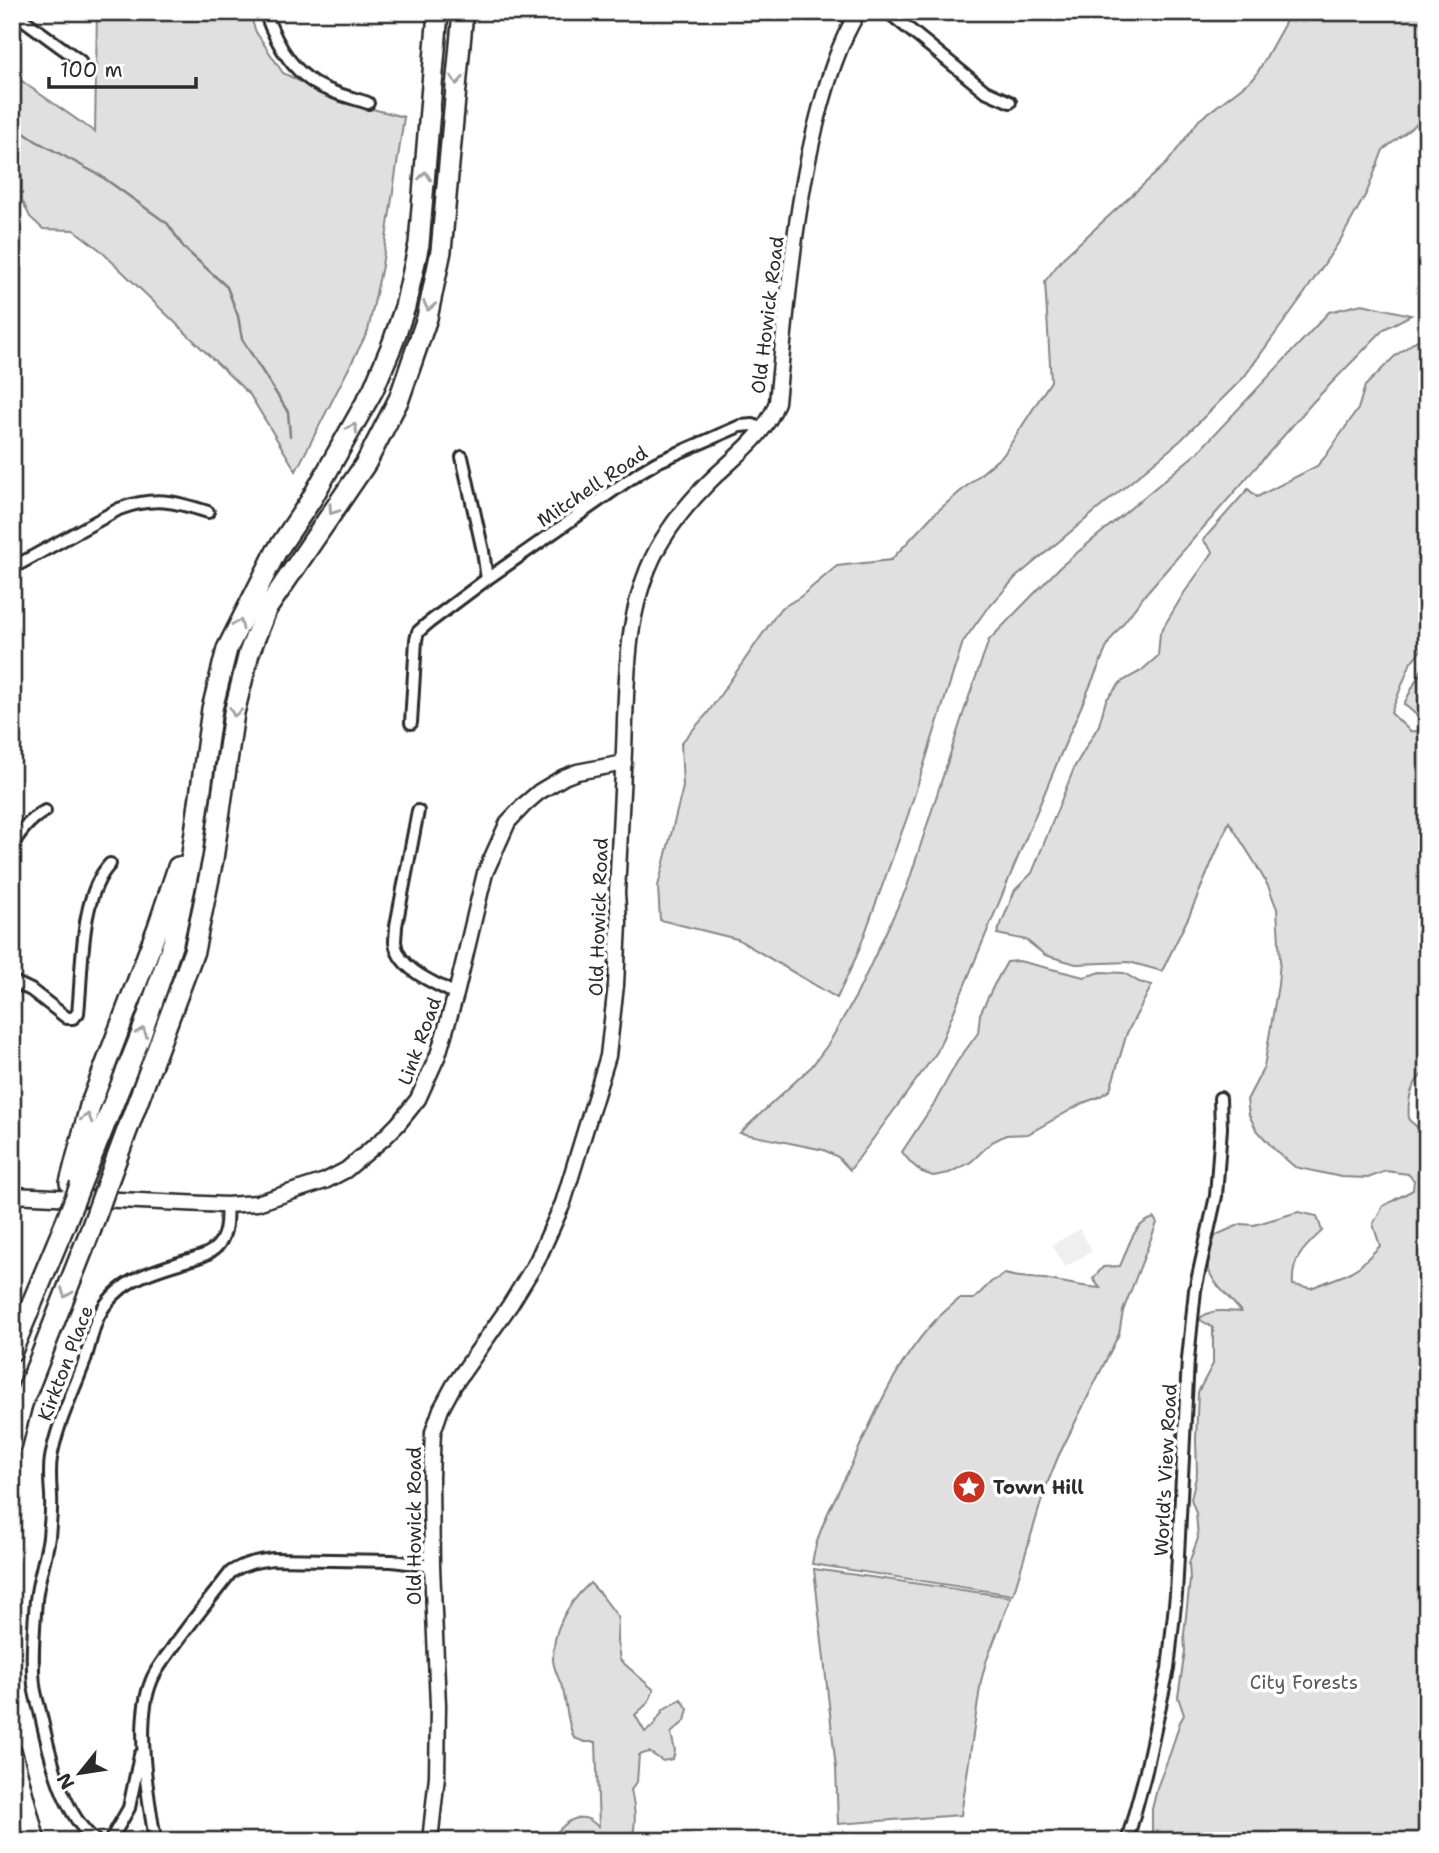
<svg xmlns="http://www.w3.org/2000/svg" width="1439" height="1853" font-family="'Shantell Sans',sans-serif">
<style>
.built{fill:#efefef}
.green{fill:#e0e0e0;stroke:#868686;stroke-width:2}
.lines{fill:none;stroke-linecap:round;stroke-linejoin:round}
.stream{stroke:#7e7e7e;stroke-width:2.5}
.street-casing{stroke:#2b2b2b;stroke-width:16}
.secondary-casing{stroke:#2b2b2b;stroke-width:19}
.highway-casing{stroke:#2b2b2b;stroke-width:24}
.street{stroke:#fff;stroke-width:10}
.secondary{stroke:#fff;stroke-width:14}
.highway{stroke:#fff;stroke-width:19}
.highway-bridge-casing{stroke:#2b2b2b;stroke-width:24;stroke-linecap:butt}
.highway-bridge{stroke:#fff;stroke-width:19}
.oneway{stroke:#a0a0a0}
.labels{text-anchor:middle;stroke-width:7;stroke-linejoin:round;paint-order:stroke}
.street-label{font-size:19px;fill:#2b2b2b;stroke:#fff}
.poi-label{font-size:19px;font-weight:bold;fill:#2b2b2b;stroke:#fff;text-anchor:start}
.park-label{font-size:19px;fill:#585858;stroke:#fff}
</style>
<rect width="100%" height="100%" fill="#fff"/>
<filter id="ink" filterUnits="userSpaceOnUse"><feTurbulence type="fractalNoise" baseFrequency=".0143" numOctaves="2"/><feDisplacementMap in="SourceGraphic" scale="14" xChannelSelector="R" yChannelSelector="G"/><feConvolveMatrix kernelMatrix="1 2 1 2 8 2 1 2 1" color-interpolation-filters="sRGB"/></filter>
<g filter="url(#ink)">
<polygon class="built" points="1080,1229 1092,1251 1065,1267 1052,1245"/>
<g class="green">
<polygon points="97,12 249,12 256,32 283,73 337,100 404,117 382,266 368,331 296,471 250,395 100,250 74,230 43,229 30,217 22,200 22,176 12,158 12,73 27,85 95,132"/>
<polygon points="1291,12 1427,12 1427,116 1383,150 1367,192 1341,239 1304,294 1244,377 1180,441 1015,578 983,614 963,642 908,815 857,955 837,998 737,939 660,920 658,886 683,787 681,743 707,714 780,609 800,597 837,566 891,560 933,515 1004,454 1051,381 1045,281 1064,257 1167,163 1199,120 1255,77"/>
<polygon points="1362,304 1411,315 1384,329 1313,402 1148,591 1109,642 1062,751 937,1052 850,1170 838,1157 824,1150 740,1133 812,1066 829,1043 857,994 907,887 966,705 989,640 1060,567 1198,452 1329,312"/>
<path d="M1427,333V643L1411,662L1391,713L1410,731L1427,732V1069C1411,1084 1407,1098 1409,1120L1423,1132L1427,1133V1198L1424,1201L1420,1214L1427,1226V1841H1152V1809L1158,1785L1171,1751L1180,1722L1184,1715L1178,1697L1185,1651L1184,1634L1190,1580L1189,1563L1198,1538L1196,1513L1191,1499L1197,1473L1196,1440L1198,1392L1213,1364V1328L1199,1319C1212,1308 1225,1311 1241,1312C1230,1297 1208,1281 1207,1262C1207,1253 1213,1243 1216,1235L1241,1224L1254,1225L1298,1212L1317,1216L1322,1231C1304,1248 1291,1259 1293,1285L1311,1288L1347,1274L1360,1266L1380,1246L1373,1224L1383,1206L1413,1190L1414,1180L1408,1174L1386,1171L1368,1178L1341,1177L1295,1167L1274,1149L1256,1129L1249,1115L1247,1100L1264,1067L1278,985L1280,960L1277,909L1268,886L1255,863L1229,822L1189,916L1162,971L1129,962L1076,964L1045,955L1026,940L997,934L1015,890L1032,873L1075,766L1099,725L1106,700L1121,682L1141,671L1158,656L1160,633L1184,593L1213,552L1203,540L1248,489L1257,497L1317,466L1325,457L1358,409L1365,386L1395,356Z"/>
<polygon points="1427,659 1427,721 1422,720 1404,704"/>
<polygon points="1019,961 1084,977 1101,972 1124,973 1139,982 1152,985 1127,1033 1110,1090 1099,1097 1083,1103 1028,1134 1006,1135 992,1142 971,1162 949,1173 933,1176 922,1172 911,1163 902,1152 935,1102 957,1062 978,1033 980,1014 994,985 1007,962"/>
<path d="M1154,1218L1157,1223L1123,1311L1119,1334L1058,1457L1045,1489L1013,1595L812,1564C816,1533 833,1502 847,1474C871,1423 893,1367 932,1324C940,1315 950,1307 959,1299H974L991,1282L1005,1274C1018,1278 1030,1278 1044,1279C1063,1282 1081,1287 1100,1288L1093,1279L1103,1267L1120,1266C1129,1247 1132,1224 1154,1218Z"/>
<polygon points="814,1569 1011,1597 986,1662 981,1681 961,1815 838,1824 836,1768"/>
<path d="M590,1583L602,1596L618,1617L617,1641L620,1660L654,1690L648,1703L635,1715L645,1732L653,1726L664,1709L681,1699L688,1709L685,1721L671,1733L675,1751L673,1759L663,1761L649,1752L639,1755L637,1782L631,1790C635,1808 637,1824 631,1841H549C559,1830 573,1811 590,1820C593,1822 596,1825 599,1827L596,1742H585L574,1738C567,1722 567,1707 563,1690C560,1680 553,1669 553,1659C553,1628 568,1603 590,1583Z"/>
</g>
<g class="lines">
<polyline class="stream" points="12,125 36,141 101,176 168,224 184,248 227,287 238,316 242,339 288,412 290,436"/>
<defs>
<g id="street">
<polyline points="13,12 80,61"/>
<path d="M265,12C277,46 295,78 331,91C343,96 356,99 368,103"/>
<polyline points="888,12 985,91 1010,102"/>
<polyline points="462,457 483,551 487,579"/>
<path d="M12,568L119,509C154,496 174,501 208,512"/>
<polyline points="411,723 416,640 418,632 427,624 487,579 640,472 657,462 740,426 753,425 763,430"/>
<path d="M418,811L396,926C396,931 395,937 395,942C398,970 435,983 456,994"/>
<path d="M12,845C22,830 29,820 45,811"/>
<path d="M12,981L31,990L67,1018H73L78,1013C83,968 79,897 110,864"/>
<path d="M154,1833C147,1792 135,1722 151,1682C155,1670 164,1660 171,1650C190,1623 211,1598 231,1572C245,1563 257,1561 273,1559L392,1561L432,1566"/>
<path d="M96,1841C62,1814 50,1756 41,1716C39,1706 35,1695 34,1685C31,1658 34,1627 36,1600C38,1579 46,1558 49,1537C50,1523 52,1509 51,1495C50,1482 49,1470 51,1458C57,1424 72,1395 84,1363C89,1348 92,1331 98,1317C115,1283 145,1273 179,1263C194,1258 212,1256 221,1241C227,1231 227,1217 226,1205"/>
<polyline points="110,1841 129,1808 140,1755"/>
<polyline points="1127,1841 1145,1775 1168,1669 1176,1595 1188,1359 1195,1290 1216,1196 1221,1128 1220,1098"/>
</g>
<g id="secondary">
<polyline points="12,1195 226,1205 257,1203 325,1181 346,1170 384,1138 398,1124 418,1099 438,1055 456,994 485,873 508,822 525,804 539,792 564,777 577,772 624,763"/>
<path d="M430,1841L437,1776L438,1705L432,1566L431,1477L433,1432L441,1409L454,1385L510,1305L537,1261L563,1203L608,1056L616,985L619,923L617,893C619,846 622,798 624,750C627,679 624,602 663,539C676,518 692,499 709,482C735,456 765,437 777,402C787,306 794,210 818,117C828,80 838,45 858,12"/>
</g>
<g id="highway">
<polyline points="70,1183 90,1106 158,927 178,867"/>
<polyline points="80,1186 141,1035 173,943 192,854 212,709 227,649 276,552 311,500 373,390 392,345 405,307 419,244 438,12"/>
<polyline points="106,1187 194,951 213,859 234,713 249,653 266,610 366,463 399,399 427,318 441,251 463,12"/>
<polyline points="12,1351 65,1224"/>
<polyline points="12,1443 22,1404 91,1229"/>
<polyline points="12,1754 35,1841"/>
<polyline points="12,1835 14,1841"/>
</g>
</defs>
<use href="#street" class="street-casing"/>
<use href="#secondary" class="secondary-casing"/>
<use href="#highway" class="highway-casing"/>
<use href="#street" class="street"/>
<use href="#secondary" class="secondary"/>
<use href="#highway" class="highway"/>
<defs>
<g id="highway-bridge">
<polyline points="65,1224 80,1186"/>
<polyline points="91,1229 106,1187"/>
</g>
</defs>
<use href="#highway-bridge" class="highway-bridge-casing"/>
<use href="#highway-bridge" class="highway-bridge"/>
</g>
<defs><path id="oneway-chevron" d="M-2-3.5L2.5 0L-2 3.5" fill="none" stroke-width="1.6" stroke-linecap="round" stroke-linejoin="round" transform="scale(1.75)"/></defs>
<g class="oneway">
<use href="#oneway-chevron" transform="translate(457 80) rotate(95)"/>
<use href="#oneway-chevron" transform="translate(425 176) rotate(-85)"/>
<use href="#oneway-chevron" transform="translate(429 306) rotate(102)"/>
<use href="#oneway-chevron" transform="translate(353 428) rotate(-62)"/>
<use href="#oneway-chevron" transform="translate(333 510) rotate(125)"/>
<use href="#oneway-chevron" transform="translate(239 624) rotate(-65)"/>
<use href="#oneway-chevron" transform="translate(235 712) rotate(101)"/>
<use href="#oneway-chevron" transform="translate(142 1032) rotate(-70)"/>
<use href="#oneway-chevron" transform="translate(87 1118) rotate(-75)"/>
<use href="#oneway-chevron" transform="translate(66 1293) rotate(111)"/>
</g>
</g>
<defs>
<symbol id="sight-disc" viewBox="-11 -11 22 22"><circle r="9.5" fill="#c8321e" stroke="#fff"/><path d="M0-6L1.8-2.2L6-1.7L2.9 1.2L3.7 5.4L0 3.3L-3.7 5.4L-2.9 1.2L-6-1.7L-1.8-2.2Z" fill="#fff"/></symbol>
</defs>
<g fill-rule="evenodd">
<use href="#sight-disc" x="950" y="1468" width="38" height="38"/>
</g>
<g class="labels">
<g class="street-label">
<text transform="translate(767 315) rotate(-83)" y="7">Old Howick Road</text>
<text transform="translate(592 486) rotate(-34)" y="7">Mitchell Road</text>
<text transform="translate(598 917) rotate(-88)" y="7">Old Howick Road</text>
<text transform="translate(419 1041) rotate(-70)" y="7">Link Road</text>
<text transform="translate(65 1363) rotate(-69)" y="7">Kirkton Place</text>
<text transform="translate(1165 1470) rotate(-87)" y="7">World's View Road</text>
<text transform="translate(414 1526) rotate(-90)" y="7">Old Howick Road</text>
</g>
<g class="poi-label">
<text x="993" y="1494">Town Hill</text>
</g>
<g class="park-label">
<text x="1304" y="1689">City Forests</text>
</g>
</g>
<rect width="1439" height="1853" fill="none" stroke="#fff" stroke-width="42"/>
<rect x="21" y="21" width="1397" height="1811" fill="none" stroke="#2b2b2b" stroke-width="2.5" filter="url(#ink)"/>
<g transform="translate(80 1773) rotate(240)" stroke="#ffffff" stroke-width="5" paint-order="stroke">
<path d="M0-5L12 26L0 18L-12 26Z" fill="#2b2b2b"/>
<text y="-10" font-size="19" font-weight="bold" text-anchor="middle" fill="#2b2b2b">N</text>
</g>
<path d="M49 77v10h147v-10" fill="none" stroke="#2b2b2b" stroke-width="3.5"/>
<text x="60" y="77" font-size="21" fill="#2b2b2b" stroke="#ffffff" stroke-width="5" paint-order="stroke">100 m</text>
</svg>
